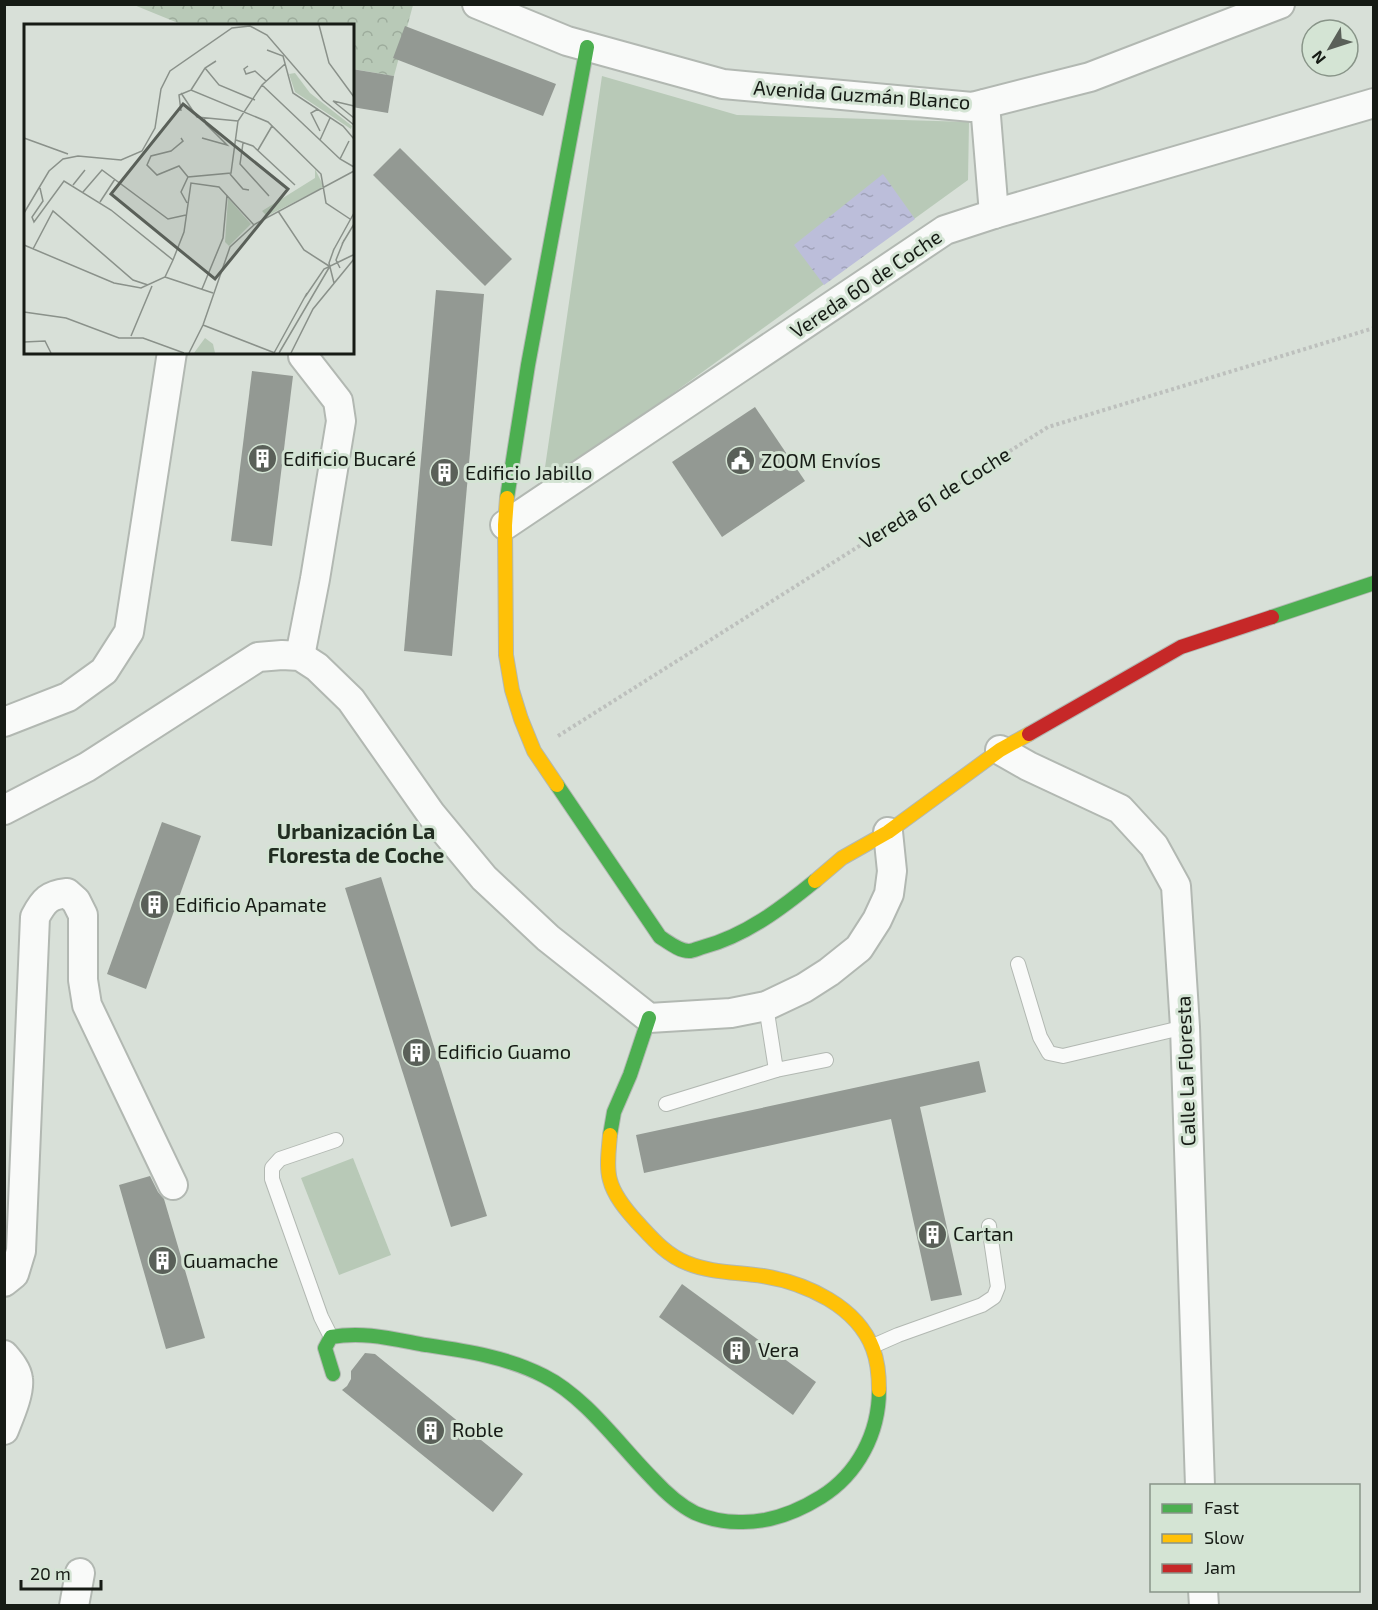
<svg xmlns="http://www.w3.org/2000/svg" width="1378" height="1610" font-family="'Exo 2',sans-serif">
<style>
.grass{fill:#b8c9b7}
.park{fill:url(#park-crowns)}
.water{fill:url(#water-ripples)}
.building{fill:#939993}
.lines{fill:none;stroke-linecap:round;stroke-linejoin:round}
.lane-casing{stroke:#b2b8b2;stroke-width:16}
.street-casing{stroke:#b2b8b2;stroke-width:32}
.fast-casing{stroke:#b2b8b2;stroke-width:16}
.slow-casing{stroke:#b2b8b2;stroke-width:16}
.jam-casing{stroke:#b2b8b2;stroke-width:16}
.path{stroke:#bdc0bd;stroke-width:4;stroke-dasharray:3 3;stroke-linecap:butt}
.lane{stroke:#f9faf9;stroke-width:14}
.street{stroke:#f9faf9;stroke-width:28}
.fast{stroke:#4caf50;stroke-width:14}
.slow{stroke:#ffc107;stroke-width:14}
.jam{stroke:#c62828;stroke-width:14}
.labels{text-anchor:middle;stroke-width:6;stroke-linejoin:round;paint-order:stroke}
.street-label{font-size:20px;fill:#161b15;stroke:#d4e4d4}
.poi-label{font-size:20px;fill:#161b15;stroke:#d4e4d4;text-anchor:start}
.neighbourhood-label{font-size:21px;font-weight:bold;fill:#212d21;stroke:#d4e4d4}
.inset-road{fill:none;stroke:#8a918a;stroke-width:1.5}
.view{fill:#5a6059;fill-opacity:0.15;stroke:#5a6059;stroke-width:3}
.inset-edge{fill:none;stroke:#161b15;stroke-width:3}
</style>
<defs>
<pattern id="park-crowns" width="20" height="18" patternUnits="userSpaceOnUse" patternTransform="scale(1.5)"><rect width="20" height="18" fill="#b8c9b7"/><path d="M2 6a3 3 0 1 1 6 0M12 15a3 3 0 1 1 6 0" fill="none" stroke="#9dac9c"/></pattern>
<pattern id="water-ripples" width="26" height="14" patternUnits="userSpaceOnUse" patternTransform="scale(1.5)"><rect width="26" height="14" fill="#bcbeda"/><path d="M2 4q2-2 4 0t4 0M15 11q2-2 4 0t4 0" fill="none" stroke="#a1a3ba"/></pattern>
</defs>
<rect width="100%" height="100%" fill="#d8e0d8"/>
<g class="grass">
<polygon points="602,76 737,115 969,122 968,180 542,488"/>
<polygon points="353,1158 391,1255 339,1275 301,1178"/>
</g>
<polygon class="park" points="134,5 413,5 394,76 353,69 352,26 183,25"/>
<polygon class="water" points="883,174 915,219 824,285 794,245"/>
<g class="building">
<polygon points="405,26 556,84 543,116 393,58"/>
<polygon points="352,69 394,76 388,113 352,107"/>
<polygon points="400,148 512,259 485,286 373,175"/>
<polygon points="436,290 484,294 452,656 404,651"/>
<polygon points="252,371 293,376 272,546 231,541"/>
<polygon points="755,407 805,481 722,537 672,462"/>
<polygon points="162,822 201,836 146,989 107,974"/>
<polygon points="381,877 487,1216 451,1227 345,888"/>
<polygon points="979,1061 986,1092 920,1107 962,1295 931,1301 891,1119 644,1173 636,1135"/>
<polygon points="150,1176 158,1192 164,1199 205,1338 166,1349 119,1185"/>
<polygon points="682,1284 816,1382 793,1415 659,1317"/>
<polygon points="365,1353 375,1354 523,1474 493,1512 342,1390 347,1386 351,1379 351,1371"/>
</g>
<g class="lines">
<defs>
<g id="lane">
<polyline points="1018,964 1040,1037 1049,1053 1063,1056 1185,1027"/>
<polyline points="766,1006 776,1070 826,1060"/>
<polyline points="666,1104 776,1070"/>
<polyline points="331,1337 321,1317 272,1179 272,1168 280,1159 336,1140"/>
<polyline points="873,1346 898,1335 982,1305 994,1297 998,1287 989,1226"/>
</g>
<g id="street">
<polyline points="477,4 567,41 723,84 972,107 1090,77 1280,4"/>
<polyline points="985,104 994,214"/>
<polyline points="505,525 945,230 994,214 1374,103"/>
<polyline points="300,656 315,579 341,421 338,401 303,356"/>
<polyline points="4,722 68,697 104,671 129,632 172,352"/>
<polyline points="1000,750 1028,766 1120,809 1154,846 1176,886 1185,1027 1200,1486"/>
<polyline points="4,810 87,767 258,657 282,655 300,656 317,667 351,700 431,814 484,878 548,938 649,1018 731,1013 766,1006 804,988 829,972 859,948 877,920 889,894 892,871 888,832"/>
<path d="M4,1282L14,1274L21,1251L35,917C44,900 49,895 67,893L76,901L83,915V980L87,1005L173,1185"/>
<path d="M4,1355C10,1362 17,1370 18,1379C20,1393 9,1417 4,1430"/>
<polyline points="1203,1590 1204,1606"/>
<polyline points="74,1606 80,1573"/>
</g>
<g id="fast">
<polyline points="507,498 528,365 587,47"/>
<polyline points="1272,617 1374,583"/>
<path d="M557,785L660,937C668,942 679,951 689,951C693,951 699,948 703,947C745,936 782,908 815,881"/>
<polyline points="610,1135 614,1112 630,1075 649,1018"/>
<path d="M333,1374L325,1348L331,1337C364,1331 393,1339 426,1345C466,1351 507,1357 544,1376C586,1397 620,1446 653,1479C665,1492 679,1505 695,1513C709,1519 724,1522 739,1522C768,1523 797,1512 821,1497C858,1474 879,1433 879,1390"/>
</g>
<g id="slow">
<polyline points="507,498 505,525 506,655 512,690 521,719 534,751 557,785"/>
<polyline points="815,881 842,858 888,832 1000,750 1029,734"/>
<path d="M610,1135C609,1149 606,1166 610,1180C614,1196 627,1211 637,1222C652,1238 666,1255 687,1263C711,1273 738,1272 763,1276C806,1283 857,1306 873,1349C878,1362 879,1376 879,1390"/>
</g>
<polyline id="jam" points="1029,734 1181,647 1272,617"/>
</defs>
<use href="#lane" class="lane-casing"/>
<use href="#street" class="street-casing"/>
<use href="#fast" class="fast-casing"/>
<use href="#slow" class="slow-casing"/>
<use href="#jam" class="jam-casing"/>
<g class="path">
<polyline points="234,4 238,6 239,4"/>
<polyline points="558,736 1048,427 1374,328"/>
</g>
<use href="#lane" class="lane"/>
<use href="#street" class="street"/>
<use href="#fast" class="fast"/>
<use href="#slow" class="slow"/>
<use href="#jam" class="jam"/>
</g>
<defs>
<symbol id="building-disc" viewBox="-11 -11 22 22"><circle r="9.5" fill="#5a6059" stroke="#d4e4d4"/><path d="M-4-6H4V6H1V3H-1V6H-4ZM-2.5-4.3h1.7v1.8h-1.7ZM.8-4.3h1.7v1.8H.8ZM-2.5-1h1.7V.8h-1.7ZM.8-1h1.7V.8H.8Z" fill="#fff"/></symbol>
<symbol id="civic-disc" viewBox="-11 -11 22 22"><circle r="9.5" fill="#5a6059" stroke="#d4e4d4"/><path d="M-.6-6.5H3V-4.5H.6V-3L4-1V1h2V6H-6V1h2V-1L-.6-3ZM-1.2 2.5V6h2.4V2.5Z" fill="#fff"/></symbol>
</defs>
<g fill-rule="evenodd">
<use href="#building-disc" x="246" y="442" width="33" height="33"/>
<use href="#civic-disc" x="724" y="444" width="33" height="33"/>
<use href="#building-disc" x="428" y="456" width="33" height="33"/>
<use href="#building-disc" x="138" y="888" width="33" height="33"/>
<use href="#building-disc" x="400" y="1036" width="33" height="33"/>
<use href="#building-disc" x="916" y="1218" width="33" height="33"/>
<use href="#building-disc" x="146" y="1244" width="33" height="33"/>
<use href="#building-disc" x="720" y="1334" width="33" height="33"/>
<use href="#building-disc" x="414" y="1414" width="33" height="33"/>
</g>
<g class="labels">
<g class="street-label">
<text transform="translate(862 95) rotate(4)" y="7">Avenida Guzmán Blanco</text>
<text transform="translate(866 284) rotate(-34)" y="7">Vereda 60 de Coche</text>
<text transform="translate(935 498) rotate(-32)" y="7">Vereda 61 de Coche</text>
<text transform="translate(1186 1071) rotate(-92)" y="7">Calle La Floresta</text>
</g>
<g class="poi-label">
<text x="283" y="466">Edificio Bucaré</text>
<text x="761" y="468">ZOOM Envíos</text>
<text x="465" y="480">Edificio Jabillo</text>
<text x="175" y="912">Edificio Apamate</text>
<text x="437" y="1059">Edificio Guamo</text>
<text x="953" y="1241">Cartan</text>
<text x="183" y="1268">Guamache</text>
<text x="758" y="1357">Vera</text>
<text x="452" y="1437">Roble</text>
</g>
<g class="neighbourhood-label">
<text x="356" y="839">Urbanización La<tspan x="356" dy="24">Floresta de Coche</tspan></text>
</g>
</g>
<g transform="translate(24 24)">
<rect width="330" height="330" fill="#d8e0d8"/>
<path d="M204,174L227,200L205,222L201,218ZM181,314L189,320L191,329H170Z" fill="#b8c9b7"/>
<path d="M271,49L286,69L328,102L327,105L271,68L265,50ZM291,145L300,163L243,192L238,187L291,154Z" fill="#b8c9b7"/>
<path class="inset-road" d="M295,1L305,39L330,73M243,26L259,32L269,69L319,102L330,115M224,42L220,45L222,50L231,47L242,57M181,44L195,61L231,76M238,61L316,135L330,143M167,66L181,44L192,37M157,69L173,93L214,97M330,82L309,77L330,94M294,85L287,89L296,107M157,87L155,71L167,66L244,98L297,150L302,179L326,195M0,114L44,130M157,114L159,117L147,127L127,132L123,141L133,151L155,142L164,153M178,114L203,121L182,100L180,94M212,116L229,122L271,161M296,116L306,94M219,119L216,140L245,172M234,126L248,102M316,135L325,117M206,150L219,165L225,166M49,161L61,146M16,164L19,177L8,193L10,198L40,157L87,186L149,236M59,168L78,146L144,195L162,191M76,178L91,155M163,179L157,168L164,153L207,149L214,97L238,61L261,40M254,187L280,226L305,242M0,189L25,147L39,135L54,132L97,136L118,127L131,104L137,65L146,47L208,4L226,2L243,11L299,76L330,101M318,220L330,200M0,221L90,259L117,264L141,253L149,236L160,208L167,159L195,163L230,201M9,225L29,187L109,256L124,261M309,227L330,189M316,244L312,236L320,216M141,253L189,269M310,259L305,239L310,225M178,265L199,214L203,171M281,273L300,245L329,231M0,288L42,294L95,314H119L160,329M179,301L251,329M107,312L128,262M0,318L21,317L27,329M165,329L179,301L206,223L231,200L330,147M250,329L283,269M255,329L306,242M267,329L289,285L330,235"/>
<path class="view" d="M159,80L264,165L191,255L87,170Z"/>
<rect width="330" height="330" class="inset-edge"/>
</g>
<rect width="1378" height="1610" fill="none" stroke="#161b15" stroke-width="12"/>
<rect x="1150" y="1484" width="210" height="108" fill="#d4e4d4" stroke="#889488" stroke-width="1.5"/>
<rect x="1162" y="1504" width="30" height="9" fill="#4caf50" stroke="#889488" stroke-width="1.5"/>
<text x="1204" y="1514" font-size="18" fill="#161b15">Fast</text>
<rect x="1162" y="1534" width="30" height="9" fill="#ffc107" stroke="#889488" stroke-width="1.5"/>
<text x="1204" y="1544" font-size="18" fill="#161b15">Slow</text>
<rect x="1162" y="1564" width="30" height="9" fill="#c62828" stroke="#889488" stroke-width="1.5"/>
<text x="1204" y="1574" font-size="18" fill="#161b15">Jam</text>
<g transform="translate(1330 48) rotate(231)"><circle r="28" fill="#d4e4d4" stroke="#889488" stroke-width="1.5"/>
<path d="M0-4.5L10 22L0 15L-10 22Z" fill="#5a6059"/>
<text y="-9" font-size="16" font-weight="bold" text-anchor="middle" fill="#161b15">N</text>
</g>
<path d="M21 1580v9h80v-9" fill="none" stroke="#161b15" stroke-width="3"/>
<text x="30" y="1580" font-size="18" fill="#161b15" stroke="#d4e4d4" stroke-width="4.5" paint-order="stroke">20 m</text>
</svg>
